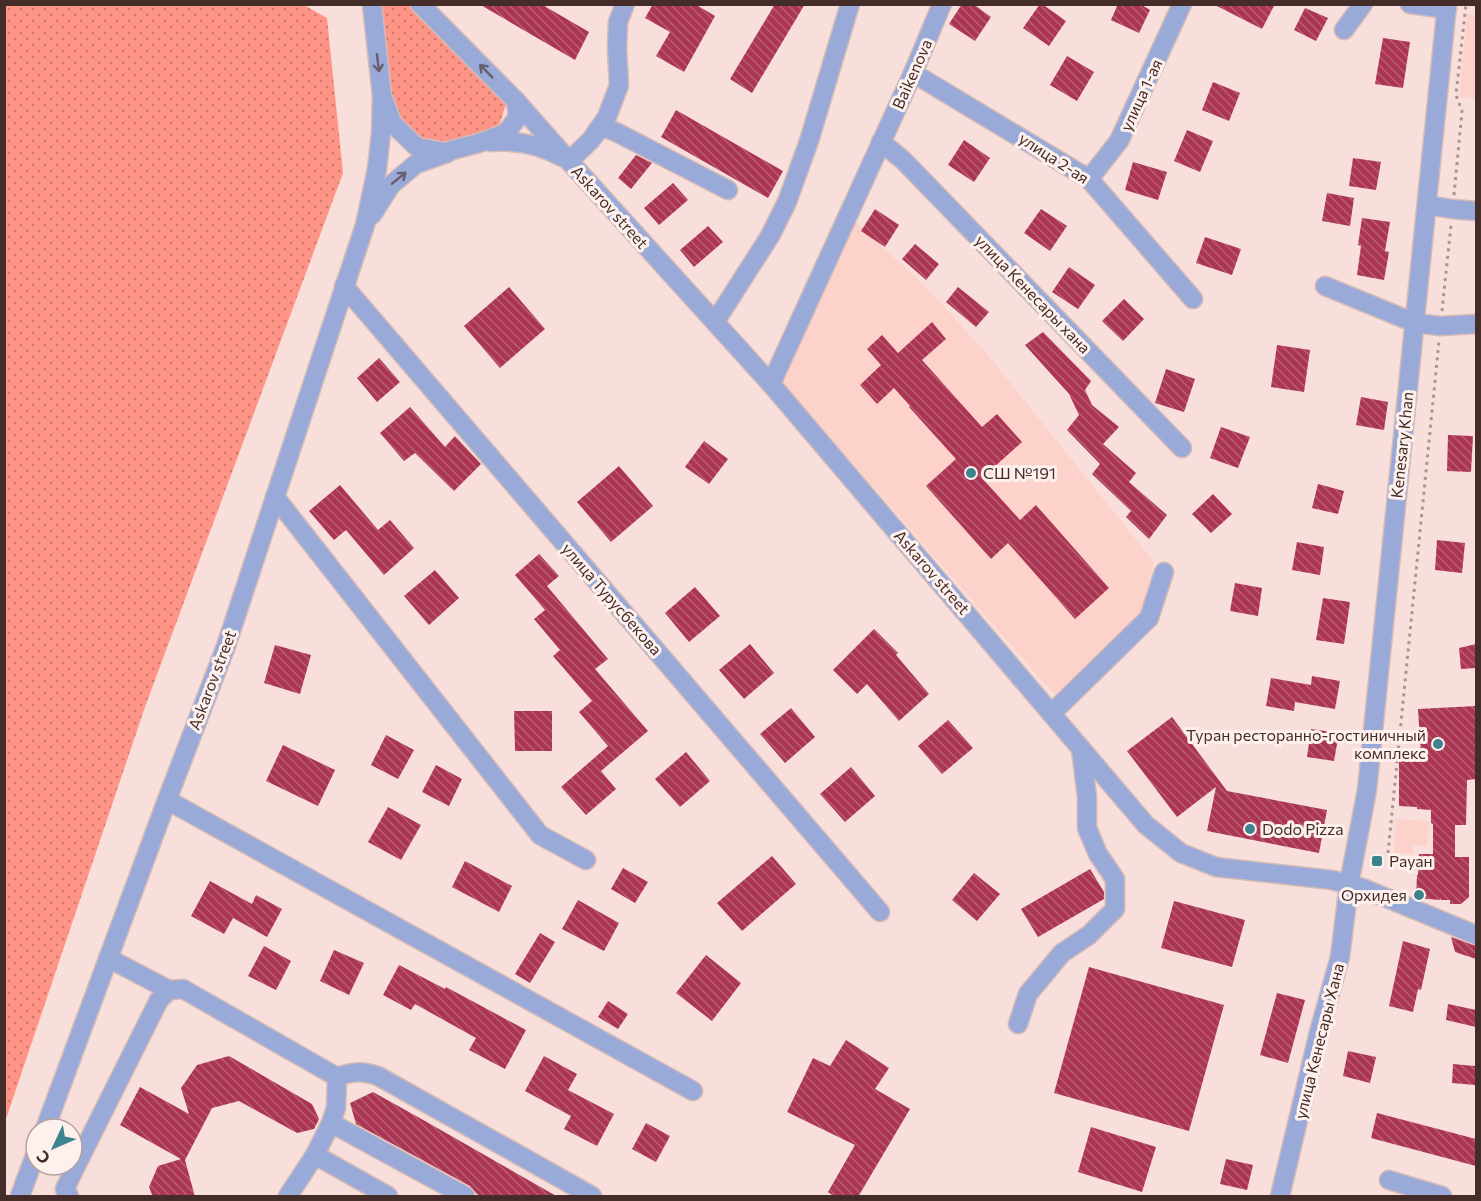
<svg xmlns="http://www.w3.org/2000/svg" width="1481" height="1201" font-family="Commissioner,sans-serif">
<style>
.built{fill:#fdd2cb}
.grass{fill:url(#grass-dots)}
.building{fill:url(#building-back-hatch)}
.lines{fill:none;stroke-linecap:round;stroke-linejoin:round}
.minor-casing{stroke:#d5bbb7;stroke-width:21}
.path{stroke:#ac938f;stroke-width:3;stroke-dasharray:3 4.5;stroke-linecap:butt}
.minor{stroke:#99aad9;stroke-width:18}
.oneway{stroke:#665e6f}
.poi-dot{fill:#3d838e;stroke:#fdf0ed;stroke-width:2}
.labels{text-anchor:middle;stroke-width:6;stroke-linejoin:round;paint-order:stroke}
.street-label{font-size:16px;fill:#442c28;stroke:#fdf0ed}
.poi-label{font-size:16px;fill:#442c28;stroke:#fdf0ed;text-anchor:start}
</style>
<defs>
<pattern id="grass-dots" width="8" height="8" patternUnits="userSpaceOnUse" patternTransform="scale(1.5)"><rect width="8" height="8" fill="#fe9586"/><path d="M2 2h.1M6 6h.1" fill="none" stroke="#cf7a6e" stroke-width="1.8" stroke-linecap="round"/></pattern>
<pattern id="building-back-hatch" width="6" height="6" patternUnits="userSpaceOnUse" patternTransform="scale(1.5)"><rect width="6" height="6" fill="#ad3554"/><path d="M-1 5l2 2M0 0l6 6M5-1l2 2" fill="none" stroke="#b55f74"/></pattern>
</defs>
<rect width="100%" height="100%" fill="#f9dfdb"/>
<g class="built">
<polygon points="1467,14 1476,15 1476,99 1459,97"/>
<polygon points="854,220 931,292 988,355 1154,562 1142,610 1056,697 783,383"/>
<polygon points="1396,819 1429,821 1427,846 1413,845 1413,854 1394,853"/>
</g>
<g class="grass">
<polygon points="5,4 304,5 327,18 343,173 145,707 5,1122"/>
<polygon points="380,4 416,5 506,104 499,126 445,144 418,139 399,120 391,94"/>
</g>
<g class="building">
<polygon points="479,4 541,4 589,32 575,60"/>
<polygon points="653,4 695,4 715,16 684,72 656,56 670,32 645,18"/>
<polygon points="775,4 805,4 752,93 730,79"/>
<polygon points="962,4 973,4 991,17 975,41 949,24"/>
<polygon points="1040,4 1042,4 1066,21 1049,46 1023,28"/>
<polygon points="1118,4 1140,4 1150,10 1139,33 1111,20"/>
<polygon points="1213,4 1275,4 1262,29"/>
<polygon points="1305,8 1328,18 1316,41 1294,30"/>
<polygon points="1383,38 1410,42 1403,88 1375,84"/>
<polygon points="1067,56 1094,72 1077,101 1050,85"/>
<polygon points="1213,82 1240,93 1229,121 1202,110"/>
<polygon points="676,110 783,171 768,198 661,137"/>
<polygon points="1187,130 1213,141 1200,172 1174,161"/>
<polygon points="964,140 990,158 974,182 948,165"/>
<polygon points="636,155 652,163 631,189 618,178"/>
<polygon points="1353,158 1381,162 1376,190 1349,186"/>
<polygon points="1133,162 1167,172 1158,200 1125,190"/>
<polygon points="673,183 688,200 659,225 644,208"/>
<polygon points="1327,193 1354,198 1350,226 1322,221"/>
<polygon points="875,209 899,225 885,247 861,231"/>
<polygon points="1041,209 1067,226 1050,251 1024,233"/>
<polygon points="1362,218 1390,222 1385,251 1389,252 1384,280 1357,275 1361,246 1358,245"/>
<polygon points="708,226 723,242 694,267 680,250"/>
<polygon points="1205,237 1241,249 1232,275 1196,263"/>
<polygon points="915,244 939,264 926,280 902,259"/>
<polygon points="1069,267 1095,285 1078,309 1052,292"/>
<polygon points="509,287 545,329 500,368 464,326"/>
<polygon points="958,287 989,312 976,327 946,302"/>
<polygon points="1124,299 1144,319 1123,341 1102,321"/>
<polygon points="932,322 946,339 922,360 982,427 997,414 1022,442 982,478 1020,520 1036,505 1109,588 1075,619 1008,543 991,559 926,486 956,459 909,407 910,406 894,388 877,404 860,385 881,365 867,349 882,335 898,353"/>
<polygon points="1043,332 1091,381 1085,390 1092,405 1119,427 1103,444 1136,473 1129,482 1167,515 1149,539 1126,517 1131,511 1092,474 1100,464 1067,430 1079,415 1069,394 1025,345"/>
<polygon points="1277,345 1310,350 1304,392 1271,387"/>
<polygon points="379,358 400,382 377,402 357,378"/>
<polygon points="1166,369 1195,379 1184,412 1155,403"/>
<polygon points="1361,397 1388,402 1384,430 1356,425"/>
<polygon points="410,407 445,447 455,436 481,464 454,491 415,453 404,461 380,433"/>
<polygon points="1221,427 1250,437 1238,468 1210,458"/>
<polygon points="1448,435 1473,436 1471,472 1447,471"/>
<polygon points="704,441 728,459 709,484 685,467"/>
<polygon points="619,466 653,506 611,542 577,502"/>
<polygon points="1318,484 1344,491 1338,514 1312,508"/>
<polygon points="340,485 378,530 390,520 414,548 384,575 346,530 334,540 309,511"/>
<polygon points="1213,494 1232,514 1211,533 1192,514"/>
<polygon points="1437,540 1465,543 1462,573 1435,570"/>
<polygon points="1297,542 1324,547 1320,575 1292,570"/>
<polygon points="539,554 559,576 547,586 608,659 595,669 648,731 601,771 616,789 586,815 561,787 608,746 579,712 592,701 553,656 560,650 534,619 545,610 515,575"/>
<polygon points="435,570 459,598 429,625 404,596"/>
<polygon points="1235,583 1262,588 1258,616 1230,611"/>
<polygon points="695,587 720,616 689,642 665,613"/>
<polygon points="1323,598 1350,602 1344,644 1316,640"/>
<polygon points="874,629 898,653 896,655 929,694 899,721 867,684 857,694 833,670"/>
<polygon points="750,644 774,673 744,699 719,670"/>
<polygon points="1476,644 1476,668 1461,669 1459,648"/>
<polygon points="275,645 311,655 300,694 264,683"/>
<polygon points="1312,676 1340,681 1335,709 1295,702 1294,711 1266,706 1271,678 1311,685"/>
<polygon points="1476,706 1476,779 1467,780 1466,825 1455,825 1455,857 1469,857 1469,897 1461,904 1450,904 1450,900 1441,900 1440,898 1440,900 1417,898 1416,898 1417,875 1418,875 1419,854 1433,854 1433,824 1431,823 1431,810 1417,809 1417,807 1399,806 1399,755 1421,755 1418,709"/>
<polygon points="791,708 815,737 785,763 760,734"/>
<polygon points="514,711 552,711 552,751 515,751"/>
<polygon points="1172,717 1227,791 1327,810 1319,853 1207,831 1216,787 1177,817 1127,751"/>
<polygon points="948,720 973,748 942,774 918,746"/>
<polygon points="1311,729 1339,733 1334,761 1307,757"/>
<polygon points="386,735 414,750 398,779 371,765"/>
<polygon points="283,745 335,770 318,806 266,781"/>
<polygon points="686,752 710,781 680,807 655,779"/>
<polygon points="436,765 462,779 449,806 422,792"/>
<polygon points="851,767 875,796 845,822 820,794"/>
<polygon points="388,807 421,825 401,860 368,842"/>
<polygon points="772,856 796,884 742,931 717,903"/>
<polygon points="465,861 512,886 499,912 452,887"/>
<polygon points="623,868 648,882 635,903 611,889"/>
<polygon points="1090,869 1104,892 1104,899 1038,937 1021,909"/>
<polygon points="974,873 1000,894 977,921 952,900"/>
<polygon points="210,881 252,904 256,895 282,909 267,937 233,918 224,934 191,916"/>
<polygon points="578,900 619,923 604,951 562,929"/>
<polygon points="1174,901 1245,920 1232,967 1161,948"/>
<polygon points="540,933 555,942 530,983 515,974"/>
<polygon points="1451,937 1476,946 1476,959 1455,952"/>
<polygon points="1403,941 1430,949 1421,990 1418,989 1413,1012 1389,1006"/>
<polygon points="264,946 291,961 276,990 248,976"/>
<polygon points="334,950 364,963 349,995 320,981"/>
<polygon points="706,955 741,983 712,1021 676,993"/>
<polygon points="399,965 445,989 446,987 526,1030 505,1069 469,1050 476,1038 415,1004 411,1010 383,995"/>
<polygon points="1089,967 1224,1005 1189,1131 1054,1093"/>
<polygon points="1277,993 1305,1000 1288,1063 1260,1055"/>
<polygon points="608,1001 628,1014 618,1029 598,1017"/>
<polygon points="1448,1004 1476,1010 1476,1027 1446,1020"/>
<polygon points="846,1040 889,1068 875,1089 910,1109 858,1197 835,1197 828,1192 855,1145 787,1112 813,1058 830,1066"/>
<polygon points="1348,1051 1376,1057 1370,1083 1343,1076"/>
<polygon points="229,1056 312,1104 319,1119 314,1129 297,1133 239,1101 212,1108 185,1160 195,1197 153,1197 149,1187 158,1166 181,1159 120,1125 140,1087 189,1114 181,1088 197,1065"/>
<polygon points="544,1056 577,1074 568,1090 614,1114 597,1146 564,1129 571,1116 525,1091"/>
<polygon points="1453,1064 1475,1066 1475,1085 1452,1083"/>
<polygon points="373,1092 425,1121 558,1197 481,1197 476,1193 470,1186 356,1124 350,1103"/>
<polygon points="1377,1113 1476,1139 1476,1166 1371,1138"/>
<polygon points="646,1123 670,1136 656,1162 632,1149"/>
<polygon points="1091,1127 1156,1147 1142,1192 1078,1172"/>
<polygon points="1226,1159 1253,1165 1247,1190 1220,1184"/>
</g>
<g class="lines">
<defs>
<g id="minor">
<polyline points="372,4 382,96 393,124 417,147 445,152 479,143 506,133 518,117 516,101 420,4"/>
<polyline points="1410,4 1447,9"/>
<polyline points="1344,30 1363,4"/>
<polyline points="913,73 1089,179 1193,299"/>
<polyline points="516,101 569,161 771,384 1146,825 1181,853 1216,867 1332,880 1365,889 1476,935"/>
<polyline points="597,131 606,128 616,132 728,190"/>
<path d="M491,142C517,140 539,144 562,157"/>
<polyline points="881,142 903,160 1182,448"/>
<polyline points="569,161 591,140 607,117 619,85 617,48 618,22 625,4"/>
<polyline points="1089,179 1119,141 1182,4"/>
<polyline points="1427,205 1452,209 1476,211"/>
<polyline points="372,215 391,185 416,164 447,153"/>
<polyline points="344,286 880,912"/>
<polyline points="1325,286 1415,323 1440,326 1476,324"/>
<polyline points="715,322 770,236 787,202 809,141 850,4"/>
<polyline points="771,384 913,73 942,4"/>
<polyline points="275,497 540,835 586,860"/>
<polyline points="1052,713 1149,618 1164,572"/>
<polyline points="167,800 693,1091"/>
<polyline points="108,958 169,990"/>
<polyline points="1018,1024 1028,994 1062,953 1089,935 1115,909 1115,879 1098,854 1087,828 1087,797 1081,749"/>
<path d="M337,1077C354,1071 361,1071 378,1076L592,1196"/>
<polyline points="331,1123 465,1196"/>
<polyline points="45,1129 167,800 226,646 365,225 377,169 381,133 382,96"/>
<polyline points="1389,1180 1442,1196"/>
<polyline points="20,1196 36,1153"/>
<polyline points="69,1196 65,1189 72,1174 159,1000 169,990 183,989 337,1077 336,1108 331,1123 315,1155"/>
<polyline points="288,1196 315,1155 388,1196"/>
<polyline points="1280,1196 1319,1032 1340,957 1349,884 1367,790 1447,4"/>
</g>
</defs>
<use href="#minor" class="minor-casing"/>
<g class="path">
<polyline points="1454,195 1462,111 1456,95 1466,4"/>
<polyline points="1442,311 1451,225"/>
<polyline points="1388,853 1439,341"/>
</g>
<use href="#minor" class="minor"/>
</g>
<defs><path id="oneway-shaft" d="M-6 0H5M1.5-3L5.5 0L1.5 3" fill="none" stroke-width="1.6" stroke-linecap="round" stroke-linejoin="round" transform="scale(1.5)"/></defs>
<g class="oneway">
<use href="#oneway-shaft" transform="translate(378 63) rotate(83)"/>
<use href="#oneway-shaft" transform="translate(486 71) rotate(-135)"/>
<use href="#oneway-shaft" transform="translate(399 178) rotate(-39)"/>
</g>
<g class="poi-dot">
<circle cx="971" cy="473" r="6"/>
<circle cx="1438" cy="744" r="6"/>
<circle cx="1250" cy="829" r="6"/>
<rect x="1371" y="855" width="12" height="12" rx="3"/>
<circle cx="1419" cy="895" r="6"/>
</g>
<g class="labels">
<g class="street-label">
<text transform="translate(912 74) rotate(-66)" y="6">Baikenova</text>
<text transform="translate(1141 95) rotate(-65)" y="6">улица 1-ая</text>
<text transform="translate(1054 158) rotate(33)" y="6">улица 2-ая</text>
<text transform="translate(610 207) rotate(48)" y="6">Askarov street</text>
<text transform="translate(1033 294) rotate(46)" y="6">улица Кенесары хана</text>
<text transform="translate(1402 445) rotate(-84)" y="6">Kenesary Khan</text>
<text transform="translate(932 572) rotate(49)" y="6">Askarov street</text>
<text transform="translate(612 599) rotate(49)" y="6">улица Турусбекова</text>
<text transform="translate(212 680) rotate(-69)" y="6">Askarov street</text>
<text transform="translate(1319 1041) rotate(-76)" y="6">улица Кенесары Хана</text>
</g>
<g class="poi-label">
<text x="983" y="479">СШ №191</text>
<text x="1426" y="741" text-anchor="end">Туран ресторанно-гостиничный<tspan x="1426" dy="18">комплекс</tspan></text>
<text x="1262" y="835">Dodo Pizza</text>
<text x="1389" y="867">Рауан</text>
<text x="1407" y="901" text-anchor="end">Орхидея</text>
</g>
</g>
<rect width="1481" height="1201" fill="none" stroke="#442c28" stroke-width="12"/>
<g transform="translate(54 1147) rotate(226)"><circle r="28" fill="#fdf0ed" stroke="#b3a29e" stroke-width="1.5"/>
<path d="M0-4.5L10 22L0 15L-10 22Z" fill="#3d838e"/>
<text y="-9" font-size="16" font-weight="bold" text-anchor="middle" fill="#442c28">С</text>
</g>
</svg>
